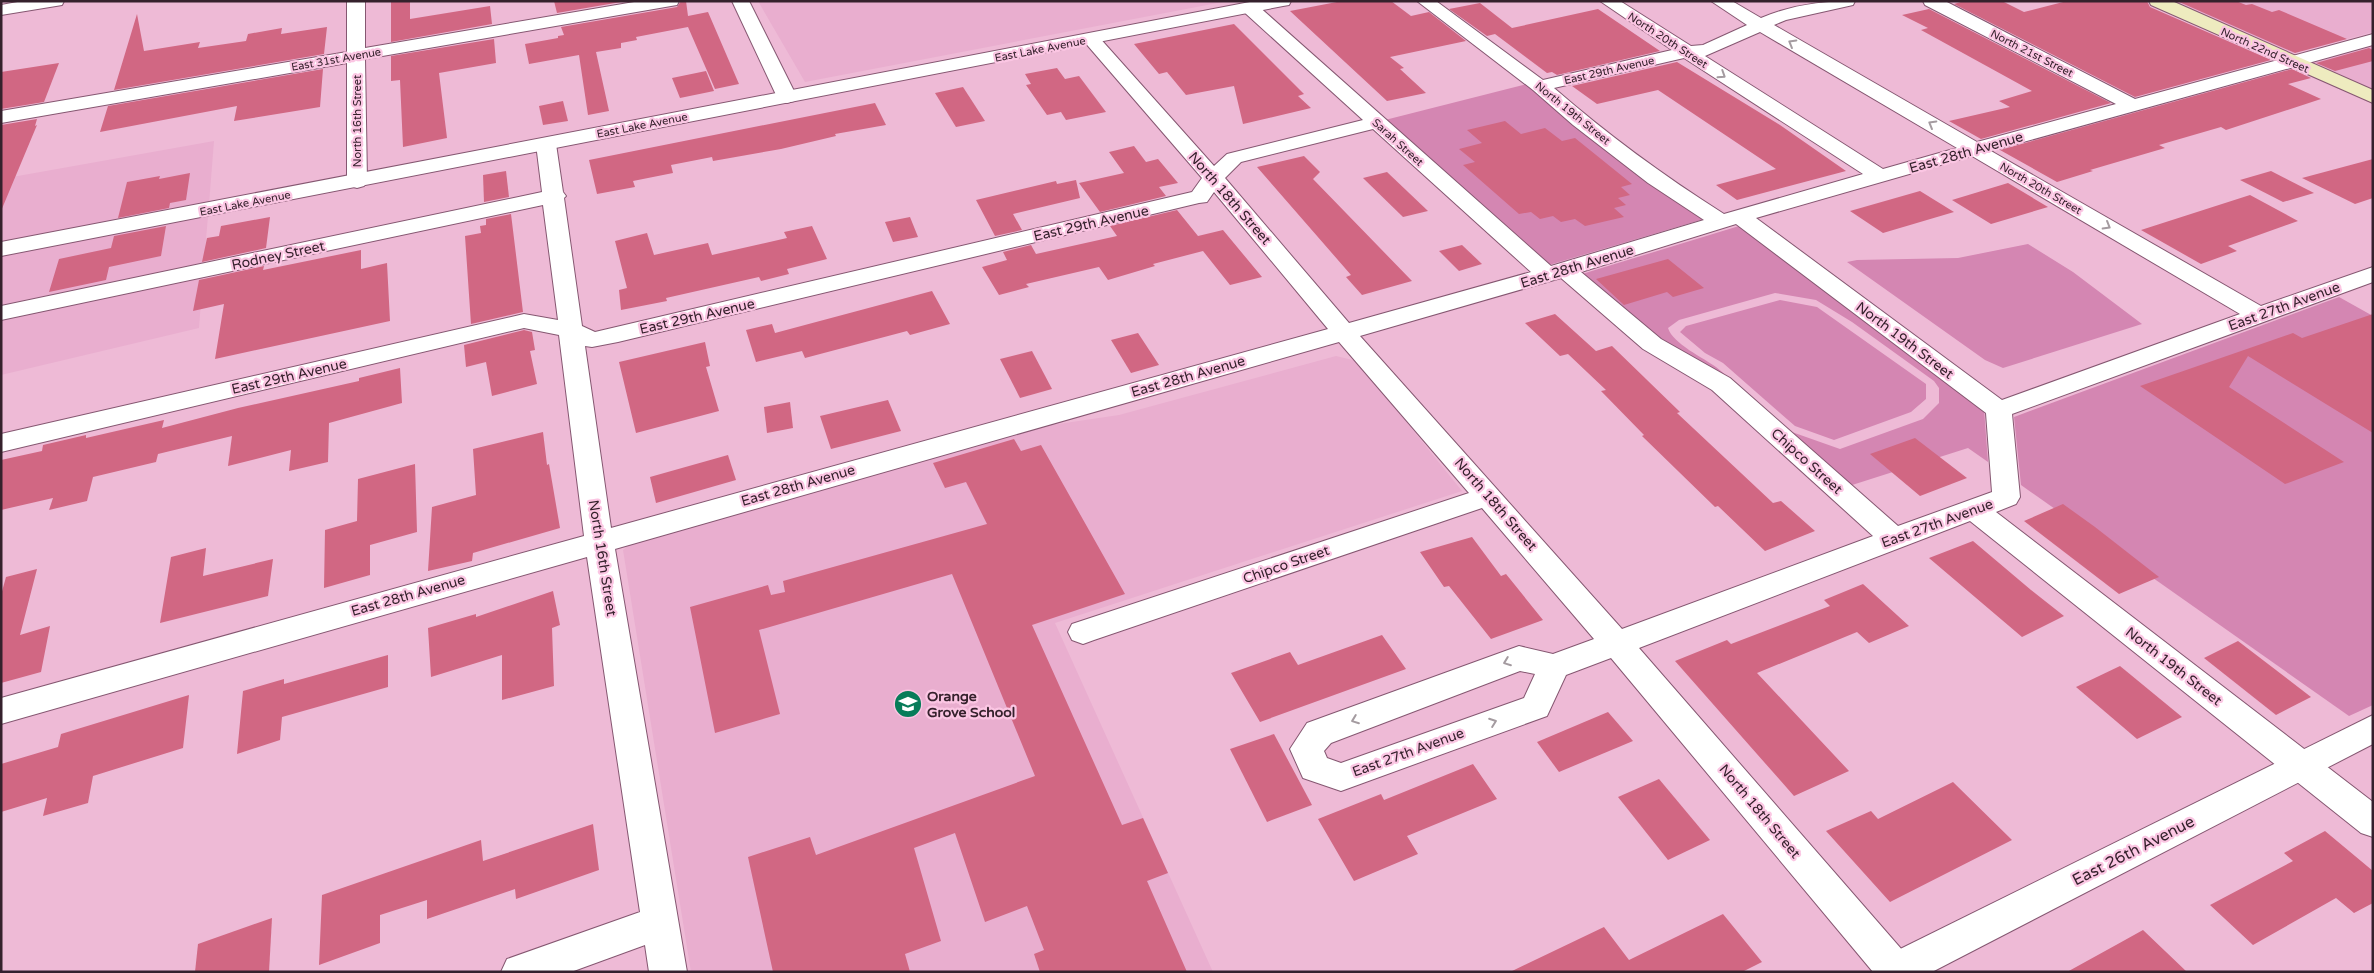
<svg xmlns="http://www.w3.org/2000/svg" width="2374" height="973" font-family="'Varela Round',sans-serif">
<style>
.built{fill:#e9aecf}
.green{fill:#d486b2}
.building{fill:#d16783}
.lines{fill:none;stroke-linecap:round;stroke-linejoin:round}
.minor-casing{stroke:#855771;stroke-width:2}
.tertiary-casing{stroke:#855771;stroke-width:2}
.secondary-casing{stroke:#855771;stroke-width:2}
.minor{fill:#fff;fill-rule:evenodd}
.tertiary{fill:#fff;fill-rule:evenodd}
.secondary{fill:#eeebbf;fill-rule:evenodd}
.oneway{stroke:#a49ba0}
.labels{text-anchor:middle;stroke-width:4.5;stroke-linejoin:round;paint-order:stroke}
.far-street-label{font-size:11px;fill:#35212c;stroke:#fbc6e3}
.street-label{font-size:14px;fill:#35212c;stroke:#fbc6e3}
.poi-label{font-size:14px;font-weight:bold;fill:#35212c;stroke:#fbc6e3;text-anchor:start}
.near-street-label{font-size:16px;fill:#35212c;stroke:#fbc6e3}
</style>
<rect width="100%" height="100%" fill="#eebad6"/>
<g class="built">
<polygon points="758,1 1228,1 805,82"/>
<polygon points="2166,1 2373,1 2373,32 2286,55"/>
<polygon points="2373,46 2373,92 2306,64"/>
<polygon points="214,141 209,204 1,243 1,179"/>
<polygon points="208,216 204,263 1,305 1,255"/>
<polygon points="203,276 199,328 1,375 1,319"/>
<polygon points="1336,356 1357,361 1462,491 1055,623 1213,972 691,972 623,550 636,539 1038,427 1119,415"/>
</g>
<g class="green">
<polygon points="1527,84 1704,219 1549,265 1385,120"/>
<path d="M1739,226L1984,409L1988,462L1968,448L1849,486L1789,431L1840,449L1923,419L1939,403V388L1934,381L1852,322L1816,300L1775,293L1679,320L1668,328C1673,344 1704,358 1716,367C1723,372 1728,378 1734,383L1722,373L1719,374L1661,340L1582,274Z"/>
<polygon points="2028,244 2073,272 2142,324 2003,368 1985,360 1847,262 1857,260 1958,258"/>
<polygon points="2339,297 2373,316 2373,705 2349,716 2021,485 2014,417"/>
<polygon points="1780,300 1817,307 1926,384 1926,399 1911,412 1834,440 1795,426 1723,363 1705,353 1680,332 1686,326"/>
</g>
<g class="building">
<polygon points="391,1 410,1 410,19 490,6 492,24 391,42"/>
<polygon points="554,1 627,1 557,13"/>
<polygon points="681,1 686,1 688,16 708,12 739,84 715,89 688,27 636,37 637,40 621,43 621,48 596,52 609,111 588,115 579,55 529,64 525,44 558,38 558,36 564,35 561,27 677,7"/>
<polygon points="1342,1 1391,1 1411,16 1429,12 1466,41 1390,57 1404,68 1400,69 1426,93 1387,101 1290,11"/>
<polygon points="1964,1 2002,1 2024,12 2067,1 2147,1 2150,7 2271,60 2135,97 1954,4"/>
<polygon points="2177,1 2236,1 2246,5 2252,4 2272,12 2279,10 2347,39 2295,53"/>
<polygon points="1480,3 1512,28 1598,9 1660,51 1557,75 1552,72 1547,73 1495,34 1487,36 1449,9"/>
<polygon points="1929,9 2111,103 1981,139 1949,121 2010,107 1999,101 2032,91 1921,30 1928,28 1902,15"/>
<polygon points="137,14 144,51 200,42 198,48 246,41 248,34 282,28 281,34 327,27 324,54 114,90"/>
<polygon points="1234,24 1304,94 1298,96 1311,108 1243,124 1234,86 1186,95 1167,72 1159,74 1134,44"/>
<polygon points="494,39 496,63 439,73 447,138 403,147 400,80 391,81 391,56"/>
<polygon points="2369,48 2373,50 2373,61 2335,71 2316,63"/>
<polygon points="1677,62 1780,125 1846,171 1737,200 1716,185 1776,169 1658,90 1597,104 1572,86"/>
<polygon points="59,63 44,102 1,109 1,72"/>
<polygon points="1057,68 1065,79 1079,76 1106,112 1066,120 1061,112 1047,115 1026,85 1031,84 1025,74"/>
<polygon points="323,69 320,107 234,121 237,106 100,132 108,106"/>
<polygon points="2292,69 2311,78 2288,84 2321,99 2226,130 2221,127 2159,145 2165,148 2090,170 2093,171 2057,182 2000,150"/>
<polygon points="706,71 714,91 680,98 672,78"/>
<polygon points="963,87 985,121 956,127 935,93"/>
<polygon points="563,101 568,121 543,125 539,106"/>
<polygon points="875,103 886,125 835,134 836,136 781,149 713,161 712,157 671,165 673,173 633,181 635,187 597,194 589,160"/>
<polygon points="37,119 35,126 37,125 1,211 1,125"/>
<polygon points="1505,121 1521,134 1545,128 1562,141 1575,138 1632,184 1621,187 1630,195 1618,198 1626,205 1614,208 1624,217 1585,226 1575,219 1561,222 1553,216 1540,219 1531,212 1519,214 1463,165 1475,162 1459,149 1482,143 1467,130"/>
<polygon points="1134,146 1146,162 1158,159 1178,183 1159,187 1166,196 1100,212 1079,183 1124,173 1109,152"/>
<polygon points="1304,156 1320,172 1313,179 1412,281 1362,295 1346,277 1351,275 1257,167"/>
<polygon points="2373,159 2373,198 2355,204 2302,178"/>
<polygon points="506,171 509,197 484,202 483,175"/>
<polygon points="2271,171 2314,193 2283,202 2240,180"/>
<polygon points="1387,172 1428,211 1403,217 1363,178"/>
<polygon points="190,173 186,200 170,203 169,208 118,218 127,182 160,176 159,179"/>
<polygon points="1076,180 1080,198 1013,214 1022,230 995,236 976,200 1056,181 1057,184"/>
<polygon points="2008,183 2048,207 1991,224 1952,200"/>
<polygon points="1920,191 1954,212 1883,233 1850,211"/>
<polygon points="2250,195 2298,221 2228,246 2237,251 2201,264 2141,230"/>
<polygon points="1177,210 1198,236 1223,230 1262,277 1230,285 1203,251 1153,264 1155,266 1108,280 1099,267 1026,284 1029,287 999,295 982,267 1007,260 1003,252 1031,245 1036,254 1117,236 1110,226"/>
<polygon points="511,214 523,312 471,324 465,236 481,233 480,226 486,225 486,219"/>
<polygon points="270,217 266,248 202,262 207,238 219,236 221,226"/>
<polygon points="910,217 918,237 893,242 885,222"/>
<polygon points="166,226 161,256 109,267 106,280 49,292 59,259 111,248 114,236"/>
<polygon points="812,226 827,259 787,269 789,274 761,281 759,277 666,298 667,301 621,310 619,290 627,288 615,241 647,233 654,255 708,243 712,255 787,238 784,232"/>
<polygon points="1462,245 1482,264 1459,271 1439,251"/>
<polygon points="361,250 361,269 387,263 390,321 215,359 224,304 193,311 199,280 264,266 263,270"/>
<polygon points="1668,259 1704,288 1673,297 1667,292 1624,305 1596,279"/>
<polygon points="932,291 950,324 910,335 907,331 805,358 802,351 756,362 746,330 772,324 775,333"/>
<polygon points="1555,314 1596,351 1612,346 1680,412 1677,413 1773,503 1781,501 1815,531 1765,551 1718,506 1715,507 1642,436 1644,435 1601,391 1606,390 1568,354 1560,356 1525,323"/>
<polygon points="2373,314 2373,433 2248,356 2229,387 2344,462 2285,484 2140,386 2293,333 2302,338"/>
<polygon points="524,330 532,332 535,350 530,351 537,384 492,396 486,362 466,367 464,345"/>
<polygon points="1138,333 1159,365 1131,373 1111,340"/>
<polygon points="705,342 710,366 706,367 719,411 636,433 619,362"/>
<polygon points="1032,351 1052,389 1020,398 1000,359"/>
<polygon points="400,368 402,403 329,423 328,462 289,471 291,450 228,466 232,436 158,454 156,462 93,477 87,501 49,510 53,498 1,510 1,460 42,451 43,445 86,435 86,438 164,420 162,428 238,408 359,381 359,378"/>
<polygon points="888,400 901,431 831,449 820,416"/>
<polygon points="790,402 793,428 767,433 764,407"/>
<polygon points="543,432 547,465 549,464 560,528 473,553 472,561 428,571 432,507 476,495 473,449"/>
<polygon points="1915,438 1967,478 1920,496 1870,454"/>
<polygon points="1014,439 1021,451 1041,445 1125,594 1032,625 1122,825 1143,818 1168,873 1147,881 1187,972 1040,972 1034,954 1044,950 1027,906 985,922 955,833 914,848 941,941 905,954 910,972 773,972 748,857 810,837 816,855 1035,776 952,574 759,630 780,714 715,733 690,607 768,585 771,595 785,592 783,581 987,524 966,482 945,488 933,463"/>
<polygon points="728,455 736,480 656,503 650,477"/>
<polygon points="415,464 417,532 370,545 370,575 324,588 325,530 357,521 358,479"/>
<polygon points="2063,504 2095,527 2159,577 2119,594 2024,521"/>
<polygon points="1472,537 1501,576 1506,574 1543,620 1491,639 1449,586 1444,587 1420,552"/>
<polygon points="1973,541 2031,590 2064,616 2022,637 1929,558"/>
<polygon points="206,548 203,576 273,559 268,596 160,623 171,557"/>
<polygon points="37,569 20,635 50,626 41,672 1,683 1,595 6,577"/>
<polygon points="1863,584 1909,626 1869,643 1857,632 1757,673 1849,771 1794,796 1675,661 1727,640 1731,644 1830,606 1824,600"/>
<polygon points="553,591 560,625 552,628 554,686 502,700 502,655 431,677 428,628 476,614 476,617"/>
<polygon points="1382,635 1406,669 1260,722 1231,673 1290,652 1298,665"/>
<polygon points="2238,641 2311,697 2276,715 2204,658"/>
<polygon points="388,655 388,687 282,717 280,740 237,754 243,691 284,679 284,684"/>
<polygon points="2120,666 2182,717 2137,739 2076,687"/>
<polygon points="189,695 183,748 93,776 88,803 43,816 47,798 1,812 1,764 58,747 61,734"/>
<polygon points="1608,712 1633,741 1559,772 1537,742"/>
<polygon points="1274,734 1312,805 1267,822 1230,749"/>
<polygon points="1473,764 1497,799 1407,836 1418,854 1354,881 1318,819 1381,794 1384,800"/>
<polygon points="1659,779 1710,840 1668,860 1618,797"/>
<polygon points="1953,782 2012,840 1890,902 1826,831 1871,811 1878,819"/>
<polygon points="593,824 599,870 516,899 515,889 427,919 427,900 380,915 380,943 319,965 322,895 481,840 483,861"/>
<polygon points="2325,831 2373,871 2373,903 2354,913 2336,898 2253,945 2210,905 2293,861 2284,853"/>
<polygon points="1723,914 1762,962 1742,972 1510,972 1604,927 1629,960"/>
<polygon points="272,918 269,972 195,972 198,944"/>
<polygon points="2143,930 2187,972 2067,972 2116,945"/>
</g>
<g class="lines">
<defs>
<g id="minor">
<polygon points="23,1 64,1 62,5 56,6 1,15 1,5"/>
<polygon points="347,1 365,1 365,48 640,1 679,1 677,5 671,6 365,59 367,182 364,186 357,188 350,186 347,182 347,63 1,123 1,111 347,52"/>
<polygon points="732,1 749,1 797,97 794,101 787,103 780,101 777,97"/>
<path d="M1417,1H1436L1543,80L1672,50L1600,1H1620L1691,46L1703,45L1747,25L1711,1H1732L1761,18C1791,5 1823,1 1855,1L1853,5L1786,20L1774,25L1977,142L2116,104L1925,5L1923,1H1945L2135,99L2373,34V45L1991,151L2261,306L2373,267V282L2012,414L2020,497L2016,504L1996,512L2373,802V837L2361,833L1970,521L1639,648L1910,959L1916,972H1873L1611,658L1566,675L1547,716L1341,791L1303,778L1290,749L1307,723L1519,646L1553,654L1594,639L1482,508L1094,640L1083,644L1072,640L1068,632L1072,624L1469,493L1339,342L615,549L687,972H649L645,945L571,972H501L507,959L640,912L587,557L1,724V698L584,536L559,335L524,328L1,452V434L524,314L558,320L543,205L1,320V306L542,192L536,144L539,140L546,138L553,140L556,144L563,192L566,196L564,198L582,326L595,332L1192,192L1202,178L1082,39L1085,35H1097L1214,166L1227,154L1363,120L1244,12L1241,8L1244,4H1256L1551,266L1704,220L1648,183L1573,125L1533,90ZM1760,32L1957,148L1883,169L1705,56ZM1684,58L1863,174L1724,214C1664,176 1608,135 1554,88ZM1373,129L1531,272L1349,323L1225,178L1241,162ZM1972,156L2240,314L2002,400L1756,218ZM1214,192L1328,329L611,528L585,346L592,347L618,342L1199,203L1207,202ZM1736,224L1986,413L1992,492L1898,526L1730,378L1661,339L1581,272ZM1561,278L1643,349L1712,390L1873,536L1622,629L1360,336ZM1520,671L1535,674L1524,698L1341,763L1327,758L1324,751L1331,743Z"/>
</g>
<g id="tertiary">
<polygon points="1255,1 1291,1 1289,5 1283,6 1,256 1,242"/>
<polygon points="2373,715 2373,744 1932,972 1874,972 1880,959"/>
</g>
<polygon id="secondary" points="2149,1 2172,1 2373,90 2373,103 2151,5"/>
</defs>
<use href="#minor" class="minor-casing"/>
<use href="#tertiary" class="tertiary-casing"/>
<use href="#secondary" class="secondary-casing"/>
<use href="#minor" class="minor"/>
<use href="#tertiary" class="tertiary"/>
<use href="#secondary" class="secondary"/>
</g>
<defs><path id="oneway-chevron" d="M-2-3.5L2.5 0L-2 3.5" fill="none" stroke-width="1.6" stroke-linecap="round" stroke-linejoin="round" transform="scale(1.25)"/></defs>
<g class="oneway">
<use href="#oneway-chevron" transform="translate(1792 43) rotate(-150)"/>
<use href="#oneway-chevron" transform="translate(1722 75) rotate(33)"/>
<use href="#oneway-chevron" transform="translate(1932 124) rotate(-150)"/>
<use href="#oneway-chevron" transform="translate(2107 226) rotate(30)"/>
<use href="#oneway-chevron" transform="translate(1507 662) rotate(159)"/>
<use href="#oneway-chevron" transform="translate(1355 720) rotate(159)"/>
<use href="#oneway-chevron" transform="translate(1493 722) rotate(-20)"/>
</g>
<defs>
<symbol id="school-disc" viewBox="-11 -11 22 22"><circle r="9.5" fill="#077c59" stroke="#fbc6e3"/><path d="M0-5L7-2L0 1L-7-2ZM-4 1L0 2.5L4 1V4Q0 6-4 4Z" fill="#fff"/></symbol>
</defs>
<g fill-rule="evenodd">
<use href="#school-disc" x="892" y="688" width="32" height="32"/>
</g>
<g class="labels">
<g class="far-street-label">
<text transform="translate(1668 40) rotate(33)" y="4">North 20th Street</text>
<text transform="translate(1040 49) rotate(-11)" y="4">East Lake Avenue</text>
<text transform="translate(2265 50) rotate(24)" y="4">North 22nd Street</text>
<text transform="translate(2032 53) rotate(27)" y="4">North 21st Street</text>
<text transform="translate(336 59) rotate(-10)" y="4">East 31st Avenue</text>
<text transform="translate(1609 70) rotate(-13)" y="4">East 29th Avenue</text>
<text transform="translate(1573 113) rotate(39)" y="4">North 19th Street</text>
<text transform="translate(357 121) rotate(-90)" y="4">North 16th Street</text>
<text transform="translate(642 125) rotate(-11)" y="4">East Lake Avenue</text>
<text transform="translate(1398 142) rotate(42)" y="4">Sarah Street</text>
<text transform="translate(2041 188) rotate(30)" y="4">North 20th Street</text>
<text transform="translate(245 203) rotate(-11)" y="4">East Lake Avenue</text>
</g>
<g class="street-label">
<text transform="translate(1966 152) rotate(-16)" y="5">East 28th Avenue</text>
<text transform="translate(1230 198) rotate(49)" y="5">North 18th Street</text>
<text transform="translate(1091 223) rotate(-13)" y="5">East 29th Avenue</text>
<text transform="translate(278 255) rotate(-12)" y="5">Rodney Street</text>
<text transform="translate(1577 266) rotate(-17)" y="5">East 28th Avenue</text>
<text transform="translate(2284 306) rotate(-20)" y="5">East 27th Avenue</text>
<text transform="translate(697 316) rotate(-13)" y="5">East 29th Avenue</text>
<text transform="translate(1905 340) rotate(37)" y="5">North 19th Street</text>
<text transform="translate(289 376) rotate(-13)" y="5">East 29th Avenue</text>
<text transform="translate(1188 376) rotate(-16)" y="5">East 28th Avenue</text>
<text transform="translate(1807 461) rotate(42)" y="5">Chipco Street</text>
<text transform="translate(798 485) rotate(-16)" y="5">East 28th Avenue</text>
<text transform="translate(1496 504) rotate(49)" y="5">North 18th Street</text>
<text transform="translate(1937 523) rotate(-20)" y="5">East 27th Avenue</text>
<text transform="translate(603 558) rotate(81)" y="5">North 16th Street</text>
<text transform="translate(1286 564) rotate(-19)" y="5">Chipco Street</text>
<text transform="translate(408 595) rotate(-16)" y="5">East 28th Avenue</text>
<text transform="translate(2174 666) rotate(38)" y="5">North 19th Street</text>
<text transform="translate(1408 752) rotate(-20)" y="5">East 27th Avenue</text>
<text transform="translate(1760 811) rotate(50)" y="5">North 18th Street</text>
</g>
<g class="poi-label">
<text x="927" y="701">Orange<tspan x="927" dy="16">Grove School</tspan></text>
</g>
<g class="near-street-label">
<text transform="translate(2133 850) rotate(-27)" y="6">East 26th Avenue</text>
</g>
</g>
<rect width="2374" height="973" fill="none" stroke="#35212c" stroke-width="5"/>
</svg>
